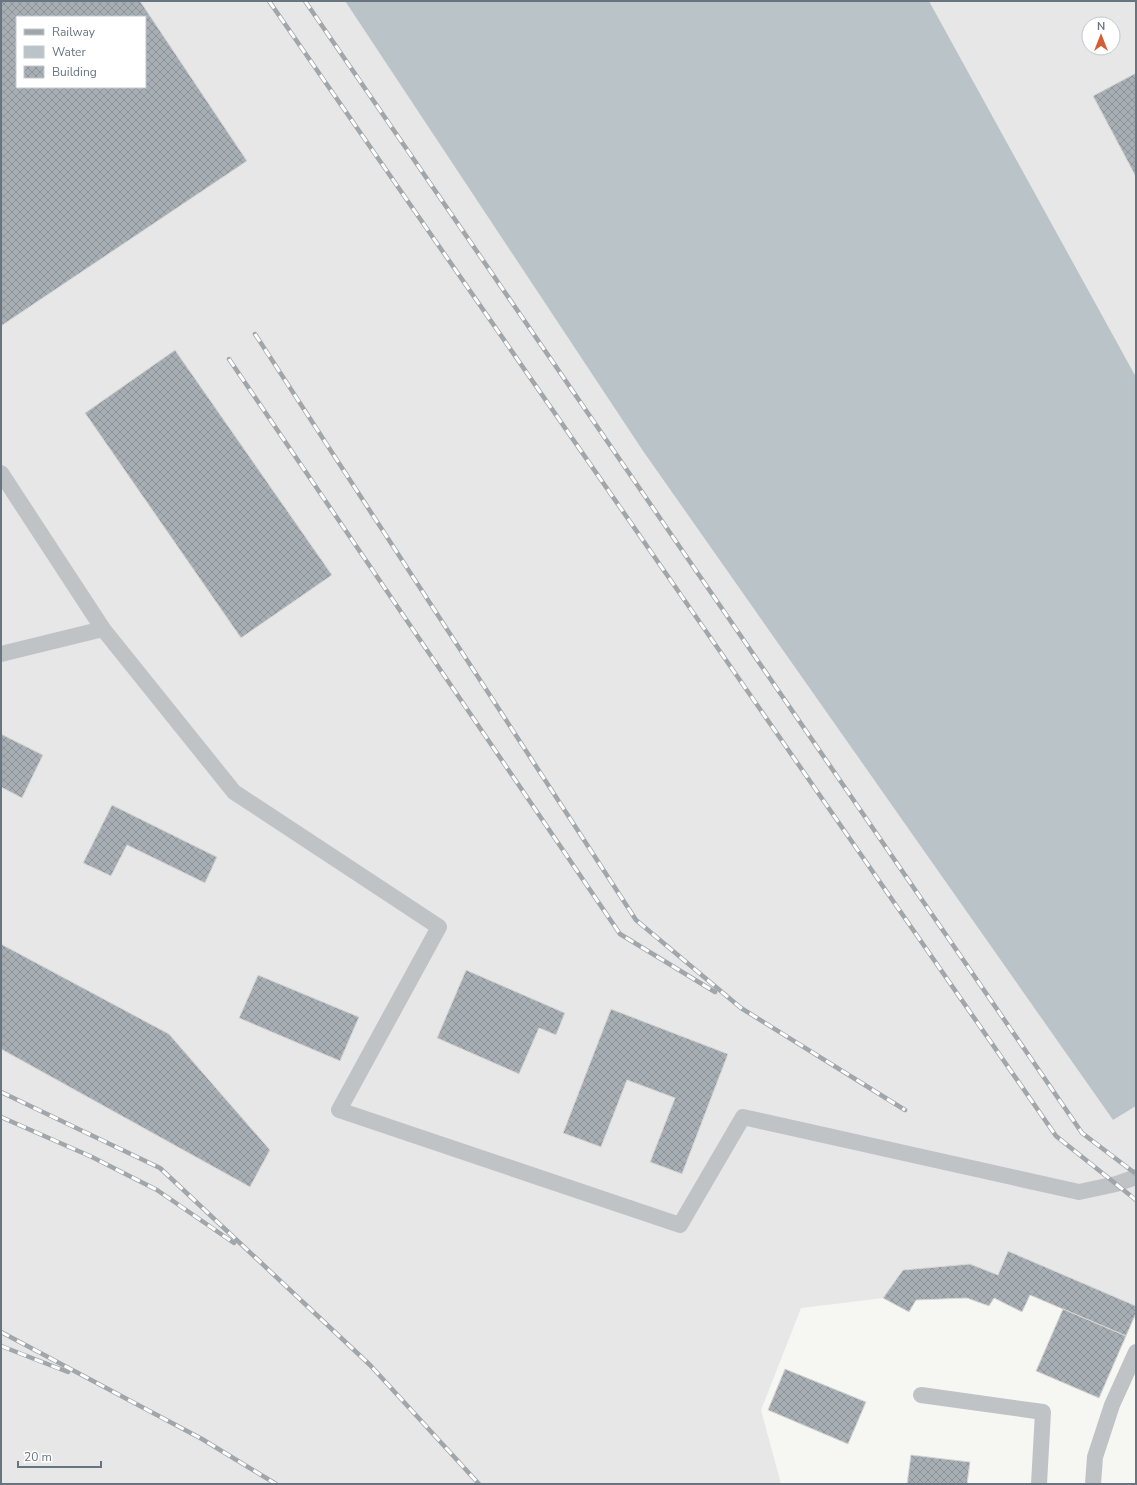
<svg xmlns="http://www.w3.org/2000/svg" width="1137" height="1485" font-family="'Nunito Sans',sans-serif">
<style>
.built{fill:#e6e7e6;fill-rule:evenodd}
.water{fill:#bac3c8}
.building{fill:url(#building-cross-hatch);stroke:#d7d7d5;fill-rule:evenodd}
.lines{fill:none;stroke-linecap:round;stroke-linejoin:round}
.lane{stroke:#bfc3c6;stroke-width:16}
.rail-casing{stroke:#a1a6ab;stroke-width:4.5}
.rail{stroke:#fff;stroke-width:3;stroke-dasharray:9;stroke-linecap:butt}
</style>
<defs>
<pattern id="building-cross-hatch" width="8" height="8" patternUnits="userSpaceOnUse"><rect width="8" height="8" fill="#a8afb4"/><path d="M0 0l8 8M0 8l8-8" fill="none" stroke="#8d9398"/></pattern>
</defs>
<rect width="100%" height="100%" fill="#f6f6f3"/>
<g class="built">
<path d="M1,1H345L643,451L1113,1120L1136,1106V1306L1008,1251L998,1275L970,1264L903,1270L883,1298L801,1308L761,1410L781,1484H1ZM17,17H145V87H17Z"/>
<path d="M929,1H1136V377ZM1089,24H1113V48H1089Z"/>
</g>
<polygon class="water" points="345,1 929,1 1136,377 1136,1106 1113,1120 643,451"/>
<g class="building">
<path d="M1,1H140L247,161L1,326ZM17,17H145V87H17Z"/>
<polygon points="1136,73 1136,177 1093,96"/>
<polygon points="175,350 332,575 241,638 85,413"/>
<polygon points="1,734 43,755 22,798 1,787"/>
<polygon points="112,805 217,857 205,883 127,845 111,876 83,863"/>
<polygon points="1,944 169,1034 270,1150 250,1187 1,1049"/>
<polygon points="466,970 565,1013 556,1035 539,1028 519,1074 437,1038"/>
<polygon points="258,975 359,1017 340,1061 239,1018"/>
<polygon points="611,1009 728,1054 682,1174 650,1162 675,1098 627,1080 601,1147 563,1133"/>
<polygon points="1008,1251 1136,1306 1136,1313 1126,1336 1030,1295 1022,1312 994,1298 989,1306 967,1298 916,1300 909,1312 883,1298 903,1270 970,1264 998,1275"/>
<polygon points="1063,1309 1126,1336 1099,1398 1036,1371"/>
<polygon points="785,1369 866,1402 848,1444 768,1410"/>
<polygon points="911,1455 970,1462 967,1484 907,1484"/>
</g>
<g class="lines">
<g class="lane">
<polyline points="1,473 103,629 234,792 439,927 339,1110 680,1225 743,1117 1079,1192 1116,1184 1136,1177"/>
<polyline points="1,654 103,629"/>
<polyline points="921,1395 1043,1412 1039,1484"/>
<polyline points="1093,1484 1095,1457 1112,1405 1136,1352"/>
</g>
<defs>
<g id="rail">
<polyline points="269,1 1056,1136 1136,1200"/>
<polyline points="305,1 1082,1133 1136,1174"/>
<polyline points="255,334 636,920 741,1008 905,1110"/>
<polyline points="229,359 620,934 715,992"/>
<polyline points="1,1092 160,1168 370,1365 479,1484"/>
<polyline points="1,1117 92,1157 157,1190 234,1243"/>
<polyline points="1,1332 202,1439 276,1484"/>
<polyline points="1,1346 68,1372"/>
</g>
</defs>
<use href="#rail" class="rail-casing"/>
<use href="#rail" class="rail"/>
</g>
<rect width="1137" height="1485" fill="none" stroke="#687581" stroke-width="4"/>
<rect x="16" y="16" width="130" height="72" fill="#ffffff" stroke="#c3c8cd"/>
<rect x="24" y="29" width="20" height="6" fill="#a1a6ab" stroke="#c3c8cd"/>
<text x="52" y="36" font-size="12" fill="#687581">Railway</text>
<rect x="24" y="46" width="20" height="12" fill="#bac3c8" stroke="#c3c8cd"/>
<text x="52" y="56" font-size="12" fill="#687581">Water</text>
<rect x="24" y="66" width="20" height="12" fill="url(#building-cross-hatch)" stroke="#c3c8cd"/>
<text x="52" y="76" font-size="12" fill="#687581">Building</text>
<g transform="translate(1101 36)"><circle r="19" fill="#ffffff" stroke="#c3c8cd"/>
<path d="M0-3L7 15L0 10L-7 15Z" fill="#d35e36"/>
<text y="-6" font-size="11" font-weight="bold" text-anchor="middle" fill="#687581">N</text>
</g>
<path d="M18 1461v6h83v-6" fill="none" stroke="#687581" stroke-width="2"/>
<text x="24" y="1461" font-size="12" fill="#687581" stroke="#ffffff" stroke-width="3" paint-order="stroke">20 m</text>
</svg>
